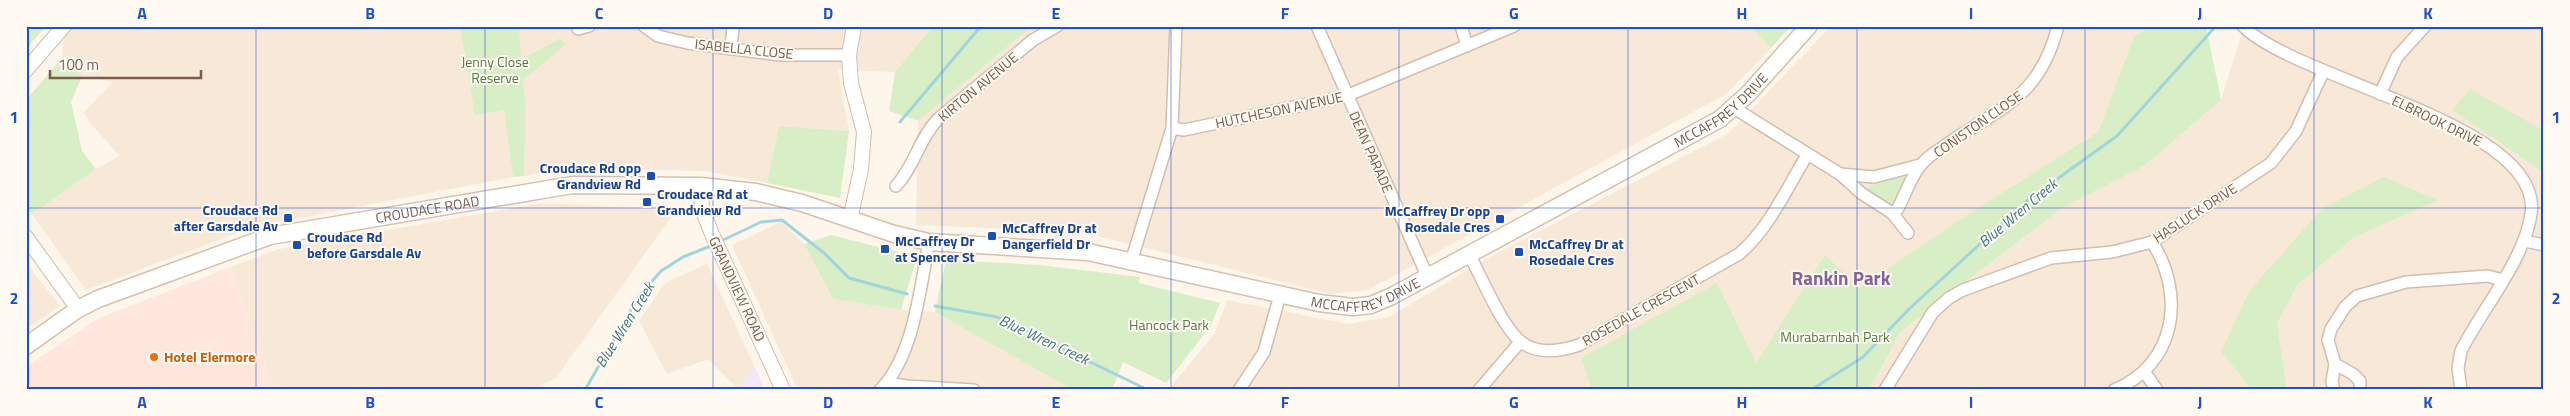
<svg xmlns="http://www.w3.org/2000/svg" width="2570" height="416" font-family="'Titillium Web',sans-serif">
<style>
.residential{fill:#f7e8d8}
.commercial{fill:#ffe7de}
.education{fill:#f3e7fb}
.green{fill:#d7eec6}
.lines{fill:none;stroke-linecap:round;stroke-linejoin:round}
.stream{stroke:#a1d5dd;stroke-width:3}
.minor-casing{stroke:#d3bdae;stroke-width:14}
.tertiary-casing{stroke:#d3bdae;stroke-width:16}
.secondary-casing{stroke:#d8bfad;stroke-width:19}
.minor{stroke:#fff;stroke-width:11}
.tertiary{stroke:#fff;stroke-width:14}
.secondary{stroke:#fff;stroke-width:16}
.grid{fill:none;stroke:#1d4ed8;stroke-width:1;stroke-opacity:0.55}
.transit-dot{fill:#1a4fb4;stroke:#fffaf3;stroke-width:2}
.food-dot{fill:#e8710a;stroke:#fffaf3;stroke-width:2}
.labels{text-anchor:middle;stroke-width:4;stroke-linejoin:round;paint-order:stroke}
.street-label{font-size:14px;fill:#7c5b4a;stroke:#fffaf3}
.park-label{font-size:14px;fill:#527d3e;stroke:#fffaf3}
.transit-label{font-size:14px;font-weight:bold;fill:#164399;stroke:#fffaf3;text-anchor:start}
.food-label{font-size:14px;font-weight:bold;fill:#c56008;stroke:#fffaf3;text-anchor:start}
.water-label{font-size:15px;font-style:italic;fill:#3c7882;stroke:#fffaf3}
.district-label{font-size:19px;font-weight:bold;fill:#856398;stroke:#fffaf3}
.neatline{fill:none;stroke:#1d4ed8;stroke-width:2}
.grid-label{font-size:16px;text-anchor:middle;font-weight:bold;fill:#1d4ed8}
</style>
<rect width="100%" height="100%" fill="#fef6eb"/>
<g class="residential">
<polygon points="65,26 460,26 475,114 504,110 513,177 253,227 86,290 32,214 96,169 120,156 90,123 84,112 113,82 82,76 62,58"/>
<polygon points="519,26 933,26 895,72 838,70 849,131 779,126 767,183 705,171 570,168 524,176 526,108 523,80 562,42 560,38 520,59"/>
<polygon points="1032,26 1750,26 1771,48 1726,94 1368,290 1331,294 1081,232 916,225 918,121"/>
<polygon points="1831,26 2151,26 2134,36 2098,132 1956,222 1859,288 1822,260 1756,364 1581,358 1592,390 1168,390 1215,333 1227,300 1348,324 1389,317 1488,258 1729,133"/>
<polygon points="2244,26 2544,26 2544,131 2470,90 2452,110 2544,173 2544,390 2287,390 2277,323 2298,284 2356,236 2439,200 2384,177 2221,352 2252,390 1866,390 1873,383 1900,332 2062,208 2144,166 2221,100"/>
<polygon points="543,203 676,210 555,379 530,390 275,390 230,267 279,249"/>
<polygon points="781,222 804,244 833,299 901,310 935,312 1073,390 798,390 732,245"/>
<polygon points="26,263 60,306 26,329"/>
<polygon points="707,264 755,368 739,390 708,359 667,374 639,321 665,283"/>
</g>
<polygon class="commercial" points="230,267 275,390 26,390 26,367 97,319"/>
<polygon class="education" points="754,366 765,390 739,390"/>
<g class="green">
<polygon points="26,26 46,26 26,49"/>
<polygon points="460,26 519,26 521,59 560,38 565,45 523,80 526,108 524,176 513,177 504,110 475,115"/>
<polygon points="933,26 1032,26 918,121 889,111 895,72"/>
<polygon points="1750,26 1791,26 1771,48"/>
<polygon points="2151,26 2206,26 2221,100 2144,166 2062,208 1900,332 1873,383 1866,390 1592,390 1581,358 1717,283 1756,363 1825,255 1859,288 1956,222 2098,132 2134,36"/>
<polygon points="62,58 82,76 71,102 82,151 96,169 32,214 26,208 26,100"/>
<polygon points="2470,89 2544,131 2544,173 2452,110"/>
<polygon points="779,126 849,131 840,198 767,183"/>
<polygon points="1901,177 1907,180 1893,204 1887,204 1868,190 1869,186"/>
<polygon points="2384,177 2439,200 2356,236 2298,284 2277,323 2287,390 2252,390 2221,352 2250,290 2322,209"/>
<polygon points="831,235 917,257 901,310 833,299 804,244"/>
<polygon points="946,260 1039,265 1140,277 1139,283 1220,303 1210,327 1166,383 1123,362 1112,390 1073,390 935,312"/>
</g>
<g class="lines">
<g class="stream">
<polyline points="900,122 981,26"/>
<polyline points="719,242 761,222 782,220 824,253 849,278 907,294"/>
<polyline points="935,306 997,317 1148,390"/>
<polyline points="585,390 639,296 661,271 683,257 713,245"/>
<polyline points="1811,390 1863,357 1909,309 2028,200 2117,136 2216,26"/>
</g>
<defs>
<g id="minor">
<polyline points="644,26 658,36 687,43 780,55 849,55"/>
<polyline points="1317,26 1428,278"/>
<polyline points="1461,26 1467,46"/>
<path d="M2243,26C2297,81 2545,124 2531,214C2525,259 2482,309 2461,351L2458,368L2461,390"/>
<polyline points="578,29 589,26"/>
<polyline points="731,49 733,26"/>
<polyline points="2380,94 2397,57 2425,26"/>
<path d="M1734,108L1840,174L1861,193L1892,213L1897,210C1905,196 1910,178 1920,166C1928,155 1945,146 1956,138C2009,104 2041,92 2058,26"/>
<polyline points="1172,128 1176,26"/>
<polyline points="1840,174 1874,177 1920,165"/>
<path d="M896,186C914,167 919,139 937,120L1033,40L1057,26"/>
<polyline points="1892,213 1908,233"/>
<polyline points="2525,241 2544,245"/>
<path d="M1469,254C1481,276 1501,325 1520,341C1536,355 1561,351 1579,345L1739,254C1769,229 1787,188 1807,155"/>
<polyline points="1131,262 1172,128 1184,130 1346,96 1514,26"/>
<polyline points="2335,364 2353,374 2360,381 2360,390"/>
<polyline points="2144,371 2157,390"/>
<polyline points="887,383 907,386 974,390"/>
<path d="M880,390C914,356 920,288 929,242"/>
<polyline points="1239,390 1264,352 1280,295"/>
<polyline points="1479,390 1520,342"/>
<polyline points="1885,390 1933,312 1949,298 1963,290 2051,258 2112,252 2152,242 2271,163 2296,131 2323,72"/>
<path d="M2114,390C2176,365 2186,295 2152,242"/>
<polyline points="2334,390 2332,381 2335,364 2328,340 2331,329 2345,307 2357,296 2406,282 2488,276 2502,280"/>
</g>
<g id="tertiary">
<polyline points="26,70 64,26"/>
<polyline points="701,186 702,209 712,234 783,390"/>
<polyline points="850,220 861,169 864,132 851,83 849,55 854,26"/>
<polyline points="26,237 78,309"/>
</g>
<g id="secondary">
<path id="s1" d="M26,346L78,309L98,299L270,236L572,185L701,186L756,192L802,203L894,234L929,242L1088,252L1319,303L1353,307L1371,305L1392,296L1720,119L1748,94L1809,26"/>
</g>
</defs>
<use href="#minor" class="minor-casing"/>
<use href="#tertiary" class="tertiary-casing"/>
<use href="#secondary" class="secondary-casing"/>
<use href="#minor" class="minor"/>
<use href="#tertiary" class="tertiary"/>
<use href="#secondary" class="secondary"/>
</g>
<path class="grid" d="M256,26V390M485,26V390M713,26V390M942,26V390M1171,26V390M1399,26V390M1628,26V390M1857,26V390M2085,26V390M2314,26V390M26,208H2544"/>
<g class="transit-dot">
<rect x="646" y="171" width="10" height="10" rx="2.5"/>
<rect x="642" y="197" width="10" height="10" rx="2.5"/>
<rect x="283" y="213" width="10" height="10" rx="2.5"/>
<rect x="1495" y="214" width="10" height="10" rx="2.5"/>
<rect x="987" y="231" width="10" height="10" rx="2.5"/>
<rect x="292" y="240" width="10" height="10" rx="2.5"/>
<rect x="880" y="244" width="10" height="10" rx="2.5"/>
<rect x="1514" y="247" width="10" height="10" rx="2.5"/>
</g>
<circle class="food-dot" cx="154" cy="357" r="5"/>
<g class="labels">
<g class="street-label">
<text transform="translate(744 49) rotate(6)" y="5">ISABELLA CLOSE</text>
<text transform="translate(978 87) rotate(-40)" y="5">KIRTON AVENUE</text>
<text dy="5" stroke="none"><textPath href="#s1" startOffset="1790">MCCAFFREY DRIVE</textPath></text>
<text transform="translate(1279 110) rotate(-12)" y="5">HUTCHESON AVENUE</text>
<text transform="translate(2437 121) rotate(26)" y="5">ELBROOK DRIVE</text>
<text transform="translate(1978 124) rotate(-35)" y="5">CONISTON CLOSE</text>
<text transform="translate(1371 152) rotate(66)" y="5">DEAN PARADE</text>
<text dy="5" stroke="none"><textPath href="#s1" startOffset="429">CROUDACE ROAD</textPath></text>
<text transform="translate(2195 213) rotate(-33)" y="5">HASLUCK DRIVE</text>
<text transform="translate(737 289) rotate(65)" y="5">GRANDVIEW ROAD</text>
<text dy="5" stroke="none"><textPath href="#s1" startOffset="1385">MCCAFFREY DRIVE</textPath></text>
<text transform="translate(1641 310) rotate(-29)" y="5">ROSEDALE CRESCENT</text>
</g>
<g class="park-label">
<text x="495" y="67">Jenny Close<tspan x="495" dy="16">Reserve</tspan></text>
<text x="1169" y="330">Hancock Park</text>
<text x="1835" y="342">Murabarnbah Park</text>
</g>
<g class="transit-label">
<text x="641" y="173" text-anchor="end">Croudace Rd opp<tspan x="641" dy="16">Grandview Rd</tspan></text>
<text x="657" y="199">Croudace Rd at<tspan x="657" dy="16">Grandview Rd</tspan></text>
<text x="278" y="215" text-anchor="end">Croudace Rd<tspan x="278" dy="16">after Garsdale Av</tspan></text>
<text x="1490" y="216" text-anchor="end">McCaffrey Dr opp<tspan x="1490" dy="16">Rosedale Cres</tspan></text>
<text x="1002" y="233">McCaffrey Dr at<tspan x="1002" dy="16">Dangerfield Dr</tspan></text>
<text x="307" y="242">Croudace Rd<tspan x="307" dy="16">before Garsdale Av</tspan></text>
<text x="895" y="246">McCaffrey Dr<tspan x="895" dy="16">at Spencer St</tspan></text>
<text x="1529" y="249">McCaffrey Dr at<tspan x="1529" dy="16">Rosedale Cres</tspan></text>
</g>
<g class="food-label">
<text x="164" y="362">Hotel Elermore</text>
</g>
<g class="water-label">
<text transform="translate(2018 213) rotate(-40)" y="5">Blue Wren Creek</text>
<text transform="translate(625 325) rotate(-58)" y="5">Blue Wren Creek</text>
<text transform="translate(1044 340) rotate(25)" y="5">Blue Wren Creek</text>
</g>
<g class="district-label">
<text x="1841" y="285">Rankin Park</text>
</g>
</g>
<rect width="2570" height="416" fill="none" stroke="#fffaf3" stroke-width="55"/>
<path d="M50 70v8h151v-8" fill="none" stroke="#7c5b4a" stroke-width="2.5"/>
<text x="58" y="70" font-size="15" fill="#7c5b4a" stroke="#fffaf3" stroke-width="4" paint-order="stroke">100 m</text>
<rect x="28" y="28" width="2514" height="360" class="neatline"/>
<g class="grid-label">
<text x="142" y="19">A</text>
<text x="370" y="19">B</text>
<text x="599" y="19">C</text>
<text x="828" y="19">D</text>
<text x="1056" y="19">E</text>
<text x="1285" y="19">F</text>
<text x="1514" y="19">G</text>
<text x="1742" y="19">H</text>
<text x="1971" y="19">I</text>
<text x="2200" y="19">J</text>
<text x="2428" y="19">K</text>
<text x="14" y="123">1</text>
<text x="2556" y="123">1</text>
<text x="14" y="304">2</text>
<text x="2556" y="304">2</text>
<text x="142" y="408">A</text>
<text x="370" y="408">B</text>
<text x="599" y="408">C</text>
<text x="828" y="408">D</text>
<text x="1056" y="408">E</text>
<text x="1285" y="408">F</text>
<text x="1514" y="408">G</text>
<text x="1742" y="408">H</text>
<text x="1971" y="408">I</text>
<text x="2200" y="408">J</text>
<text x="2428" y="408">K</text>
</g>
</svg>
